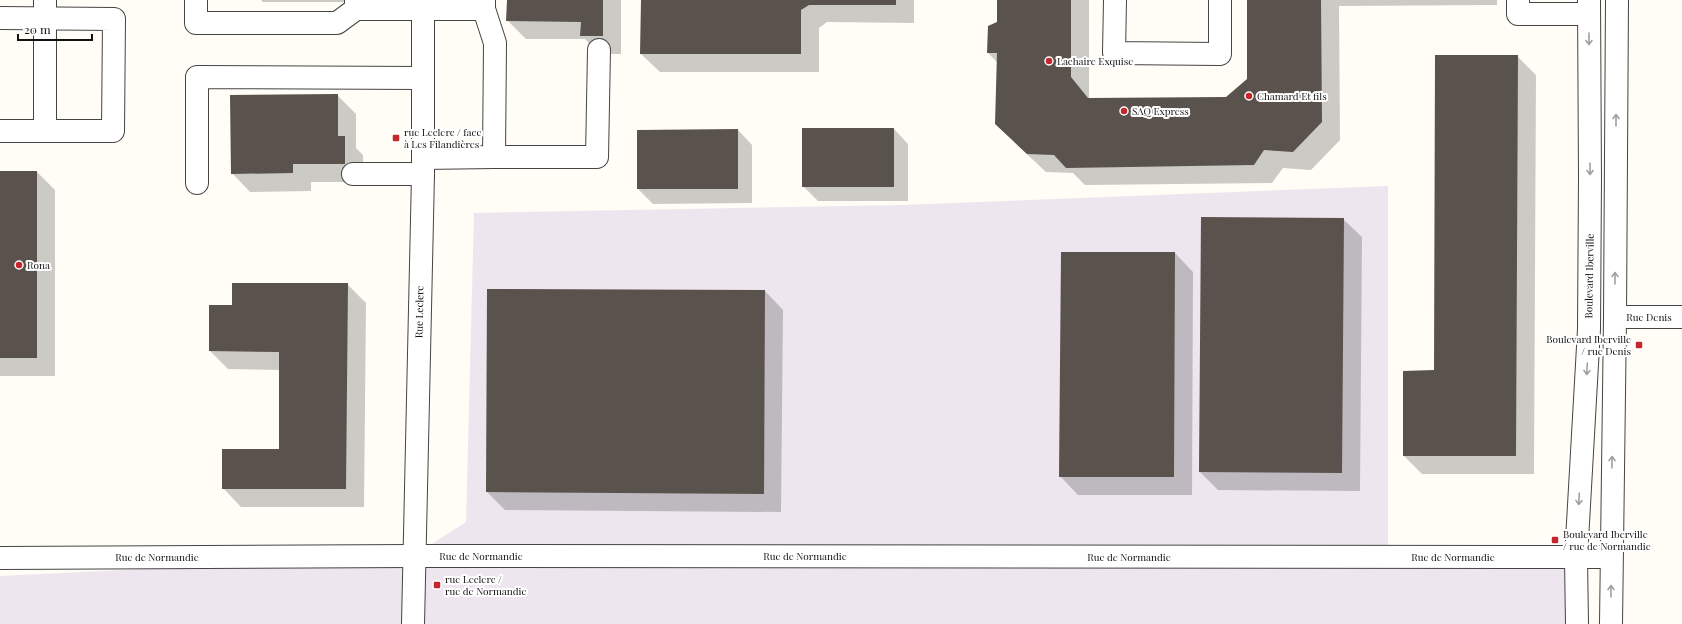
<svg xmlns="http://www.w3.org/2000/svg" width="1682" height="624" font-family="'Playfair Display',serif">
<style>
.industrial{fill:#eee6ef}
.shadow{fill:#0003}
.building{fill:#5a524d}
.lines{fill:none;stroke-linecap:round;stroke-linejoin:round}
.minor-casing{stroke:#444;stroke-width:24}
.minor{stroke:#fff;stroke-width:22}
.oneway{stroke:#a0a0a0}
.poi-dot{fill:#c4262e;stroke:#fff;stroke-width:1.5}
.labels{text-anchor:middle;stroke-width:4;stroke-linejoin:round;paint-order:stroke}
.poi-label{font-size:10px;fill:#111;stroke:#fff;text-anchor:start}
.street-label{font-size:10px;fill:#111;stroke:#fff}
</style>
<rect width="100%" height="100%" fill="#fffdf5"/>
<polygon class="industrial" points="1388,186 1388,557 1576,558 1574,624 0,624 0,576 413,556 466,522 474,213 902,205"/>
<g class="shadow">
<polygon points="261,0 351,0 351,2 263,2"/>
<polygon points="508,0 621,0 621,54 600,54 585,39 526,39 507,20"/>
<polygon points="642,0 914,0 914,23 827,22 819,28 819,72 660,72 641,54"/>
<polygon points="998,0 1089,0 1089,97 1090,99 1226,98 1248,80 1248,0 1497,0 1497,5 1339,6 1340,140 1311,170 1283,168 1272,183 1085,185 1073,173 1046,172 1014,142 997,62 988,53 998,22"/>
<polygon points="1517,56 1536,75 1534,474 1422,474 1404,456 1435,371"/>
<polygon points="337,95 356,114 356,148 363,155 363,182 311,182 311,191 250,192 232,173"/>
<polygon points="894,129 908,144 908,201 818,201 803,186"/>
<polygon points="738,130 752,145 752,203 653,204 638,189"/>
<polygon points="0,172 37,172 55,190 55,376 0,376"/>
<polygon points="1343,219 1362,237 1360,491 1218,490 1200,472"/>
<polygon points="1062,253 1175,253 1193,272 1192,495 1078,495 1060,476"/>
<polygon points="347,284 366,303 364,507 241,507 223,488 280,450 280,370 228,369 210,351 233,306"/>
<polygon points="765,291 783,310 781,512 505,510 487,492"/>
</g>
<g class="building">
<polygon points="507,0 603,0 603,36 580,36 581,22 506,21"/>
<polygon points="641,0 896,0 896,5 809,5 801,10 801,54 640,54"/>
<polygon points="997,0 1071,0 1071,77 1088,98 1226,97 1247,79 1247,0 1321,0 1322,122 1293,152 1264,150 1254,165 1066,168 1054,155 1027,154 995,124 997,53 987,53 988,26 997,22"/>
<polygon points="1435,55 1518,55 1516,456 1403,456 1403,371 1434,370"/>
<polygon points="338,94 338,136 345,136 345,164 293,164 293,173 231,174 230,95"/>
<rect x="802" y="128" width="92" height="59"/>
<polygon points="738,129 738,189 637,189 637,130"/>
<rect x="0" y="171" width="37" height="187"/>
<polygon points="1201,217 1344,218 1342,473 1199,472"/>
<polygon points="1061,252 1175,252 1174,477 1059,477"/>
<polygon points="232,283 348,283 346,489 222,489 222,449 279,449 279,352 209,351 209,305 232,305"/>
<polygon points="487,289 765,290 764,494 486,492"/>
</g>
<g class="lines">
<defs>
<g id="minor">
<polyline points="45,0 45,131"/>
<polyline points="196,0 196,23 337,23 356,9"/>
<polyline points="356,0 356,9 484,9 484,0"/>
<polyline points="1115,0 1114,53 1220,54 1220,0"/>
<polyline points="1518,0 1518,14 1589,14"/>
<polyline points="0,18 114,19 113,131 0,131"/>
<polyline points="494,157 597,157 599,50"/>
<polyline points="423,158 494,157 495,43 484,9"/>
<polyline points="353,174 423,174"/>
<polyline points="197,183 197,77 422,78"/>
<polyline points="1615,317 1682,317"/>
<polyline points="0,558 413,556 1611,557"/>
<polyline points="413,624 423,174 423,0"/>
<polyline points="1577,624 1576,558 1589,329 1590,178 1589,0"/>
<polyline points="1611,624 1615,317 1617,0"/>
</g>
</defs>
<use href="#minor" class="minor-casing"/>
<use href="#minor" class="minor"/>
</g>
<defs><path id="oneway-shaft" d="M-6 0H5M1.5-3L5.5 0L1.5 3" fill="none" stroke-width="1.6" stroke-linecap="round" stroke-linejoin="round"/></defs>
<g class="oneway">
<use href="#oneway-shaft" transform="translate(1589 39) rotate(90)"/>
<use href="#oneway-shaft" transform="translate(1616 120) rotate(-90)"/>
<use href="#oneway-shaft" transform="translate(1590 169) rotate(90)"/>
<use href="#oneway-shaft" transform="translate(1615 278) rotate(-90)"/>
<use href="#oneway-shaft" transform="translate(1587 369) rotate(93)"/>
<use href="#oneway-shaft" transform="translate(1612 462) rotate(-89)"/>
<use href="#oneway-shaft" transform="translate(1579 499) rotate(93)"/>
<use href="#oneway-shaft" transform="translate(1611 591) rotate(-90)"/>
</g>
<g class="poi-dot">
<circle cx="1049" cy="61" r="4"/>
<circle cx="1249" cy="96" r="4"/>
<circle cx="1124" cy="111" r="4"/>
<rect x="392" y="134" width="8" height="8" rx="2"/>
<circle cx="19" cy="265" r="4"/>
<rect x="1635" y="341" width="8" height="8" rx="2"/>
<rect x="1551" y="536" width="8" height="8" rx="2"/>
<rect x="433" y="581" width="8" height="8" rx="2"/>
</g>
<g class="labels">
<g class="poi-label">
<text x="1057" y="65">Lachaire Exquise</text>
<text x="1257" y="100">Chamard Et fils</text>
<text x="1132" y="115">SAQ Express</text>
<text x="404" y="136">rue Leclerc / face<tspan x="404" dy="12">à Les Filandières</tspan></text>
<text x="27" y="269">Rona</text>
<text x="1631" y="343" text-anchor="end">Boulevard Iberville<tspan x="1631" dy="12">/ rue Denis</tspan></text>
<text x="1563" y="538">Boulevard Iberville<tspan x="1563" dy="12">/ rue de Normandie</tspan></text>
<text x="445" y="583">rue Leclerc /<tspan x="445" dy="12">rue de Normandie</tspan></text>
</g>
<g class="street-label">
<text transform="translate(1589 276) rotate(-89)" y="4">Boulevard Iberville</text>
<text transform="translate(419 312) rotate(-89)" y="4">Rue Leclerc</text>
<text x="1649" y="321">Rue Denis</text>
<text x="481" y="560">Rue de Normandie</text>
<text x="805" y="560">Rue de Normandie</text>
<text x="157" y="561">Rue de Normandie</text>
<text x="1129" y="561">Rue de Normandie</text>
<text x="1453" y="561">Rue de Normandie</text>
</g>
</g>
<path d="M18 34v6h74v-6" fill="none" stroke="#111111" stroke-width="2"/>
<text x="24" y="34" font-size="12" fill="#111111" stroke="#ffffff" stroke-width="3" paint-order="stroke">20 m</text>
</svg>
